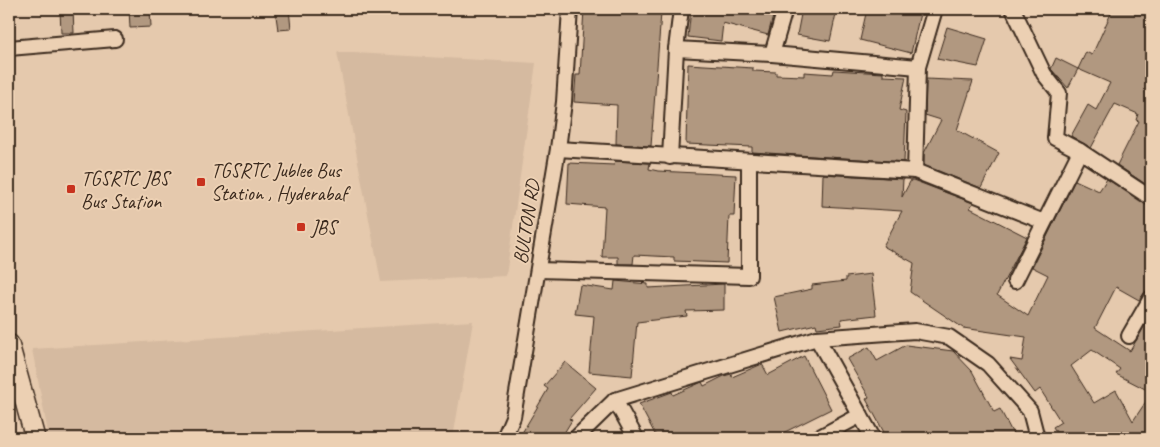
<svg xmlns="http://www.w3.org/2000/svg" width="1160" height="447" font-family="Caveat,sans-serif">
<style>
.built{fill:#d5baa0}
.building{fill:#b19880;stroke:#3b2a1e}
.lines{fill:none;stroke-linecap:round;stroke-linejoin:round}
.street-casing{stroke:#3b2a1e;stroke-width:18}
.secondary-casing{stroke:#3b2a1e;stroke-width:22}
.street{stroke:#ecd0b3;stroke-width:14}
.secondary{stroke:#ecd0b3;stroke-width:19}
.poi-dot{fill:#c8321e;stroke:#ecd0b3;stroke-width:2}
.labels{text-anchor:middle;stroke-width:4;stroke-linejoin:round;paint-order:stroke}
.poi-label{font-size:20px;fill:#3b2a1e;stroke:#ecd0b3;text-anchor:start}
.street-label{font-size:20px;fill:#3b2a1e;stroke:#ecd0b3}
</style>
<rect width="100%" height="100%" fill="#e5c9ad"/>
<filter id="ink" filterUnits="userSpaceOnUse"><feTurbulence type="fractalNoise" baseFrequency=".02" numOctaves="2"/><feDisplacementMap in="SourceGraphic" scale="10" xChannelSelector="R" yChannelSelector="G"/><feConvolveMatrix kernelMatrix="1 2 1 2 8 2 1 2 1" color-interpolation-filters="sRGB"/></filter>
<g filter="url(#ink)">
<g class="built">
<polygon points="337,52 536,63 506,276 381,282"/>
<polygon points="473,321 453,438 49,438 32,349"/>
</g>
<g class="building">
<polygon points="60,9 73,9 74,33 61,33"/>
<polygon points="129,9 150,9 151,27 130,28"/>
<polygon points="275,9 289,9 291,29 278,30"/>
<polygon points="584,9 620,9 661,13 651,146 616,144 617,105 574,102 576,75 580,75"/>
<polygon points="691,9 740,14 741,9 775,9 768,35 723,23 721,41 688,37"/>
<polygon points="802,9 837,9 830,41 797,35"/>
<polygon points="867,9 921,9 911,53 860,40"/>
<polygon points="1113,9 1151,9 1151,188 1117,165 1139,121 1136,120 1138,114 1115,104 1091,148 1071,136 1088,105 1096,110 1110,83 1078,69 1086,52 1092,55"/>
<polygon points="947,27 987,39 978,67 937,59"/>
<polygon points="1056,58 1078,69 1068,88 1051,69"/>
<polygon points="688,64 753,68 753,71 776,72 776,75 804,76 804,72 833,74 834,70 883,73 883,76 906,77 899,110 906,112 904,162 752,152 752,147 686,144"/>
<polygon points="926,79 973,81 957,130 999,153 981,188 924,165 924,153 941,120 925,115"/>
<polygon points="615,161 650,163 649,169 658,171 736,175 734,216 729,216 727,263 674,261 674,257 634,255 633,264 618,264 618,257 602,257 605,207 567,204 569,163 614,165"/>
<polygon points="823,174 903,179 902,197 911,180 913,180 973,203 970,208 1027,237 997,295 1028,316 1048,275 1032,267 1075,180 1099,191 1107,179 1151,207 1151,289 1146,291 1139,300 1116,287 1095,328 1130,351 1151,315 1151,392 1116,374 1120,369 1092,350 1071,366 1094,403 1116,390 1133,421 1151,394 1151,438 1060,438 1053,427 1061,422 1040,389 1035,393 1010,359 1022,361 1026,337 963,328 910,292 914,263 883,246 902,211 822,206"/>
<polygon points="871,274 876,315 841,319 842,325 817,328 816,324 782,332 774,297 812,289 812,285 846,281 846,277"/>
<polygon points="615,281 648,284 648,288 724,284 724,310 686,311 687,316 637,322 632,376 589,372 594,316 575,314 580,285 614,290"/>
<polygon points="906,345 953,351 972,371 994,412 1000,409 1015,438 887,438 866,399 869,397 847,359 869,347 877,361"/>
<polygon points="804,356 831,409 773,438 657,438 639,404 672,392 673,395 702,382 704,386 724,376 731,374 732,377 762,364 768,375"/>
<polygon points="565,362 596,388 569,419 572,420 561,438 519,438 548,389 544,386"/>
</g>
<g class="lines">
<defs>
<g id="street">
<polyline points="1013,9 1044,74 1059,93 1055,138 1080,151 1151,198"/>
<polyline points="9,48 115,39"/>
<polyline points="676,49 772,54 918,67"/>
<polyline points="772,54 785,9"/>
<polyline points="558,149 915,171 918,67 935,9"/>
<polyline points="670,157 676,49 681,9"/>
<polyline points="915,171 1044,222"/>
<polyline points="538,270 749,276 749,162"/>
<polyline points="1015,281 1080,151"/>
<polyline points="1129,336 1151,298"/>
<polyline points="817,338 873,438"/>
<polyline points="615,400 636,438"/>
<polyline points="504,438 513,417 558,149 564,102 570,9"/>
<polyline points="576,438 615,400 817,338 915,331 949,337 988,364 1030,411 1037,438"/>
<polyline points="818,438 861,415"/>
</g>
<polyline id="secondary" points="9,344 35,438"/>
</defs>
<use href="#street" class="street-casing"/>
<use href="#secondary" class="secondary-casing"/>
<use href="#street" class="street"/>
<use href="#secondary" class="secondary"/>
</g>
</g>
<g class="poi-dot">
<rect x="196" y="177" width="10" height="10" rx="2.5"/>
<rect x="66" y="184" width="10" height="10" rx="2.5"/>
<rect x="296" y="222" width="10" height="10" rx="2.5"/>
</g>
<g class="labels">
<g class="poi-label">
<text x="211" y="177">TGSRTC Jublee Bus<tspan x="211" dy="23">Station , Hyderabaf</tspan></text>
<text x="81" y="185">TGSRTC JBS<tspan x="81" dy="23">Bus Station</tspan></text>
<text x="311" y="234">JBS</text>
</g>
<g class="street-label">
<text transform="translate(526 222) rotate(-81)" y="7">BULTON RD</text>
</g>
</g>
<rect width="1160" height="447" fill="none" stroke="#ecd0b3" stroke-width="30"/>
<rect x="15" y="15" width="1130" height="417" fill="none" stroke="#3b2a1e" stroke-width="2" filter="url(#ink)"/>
</svg>
